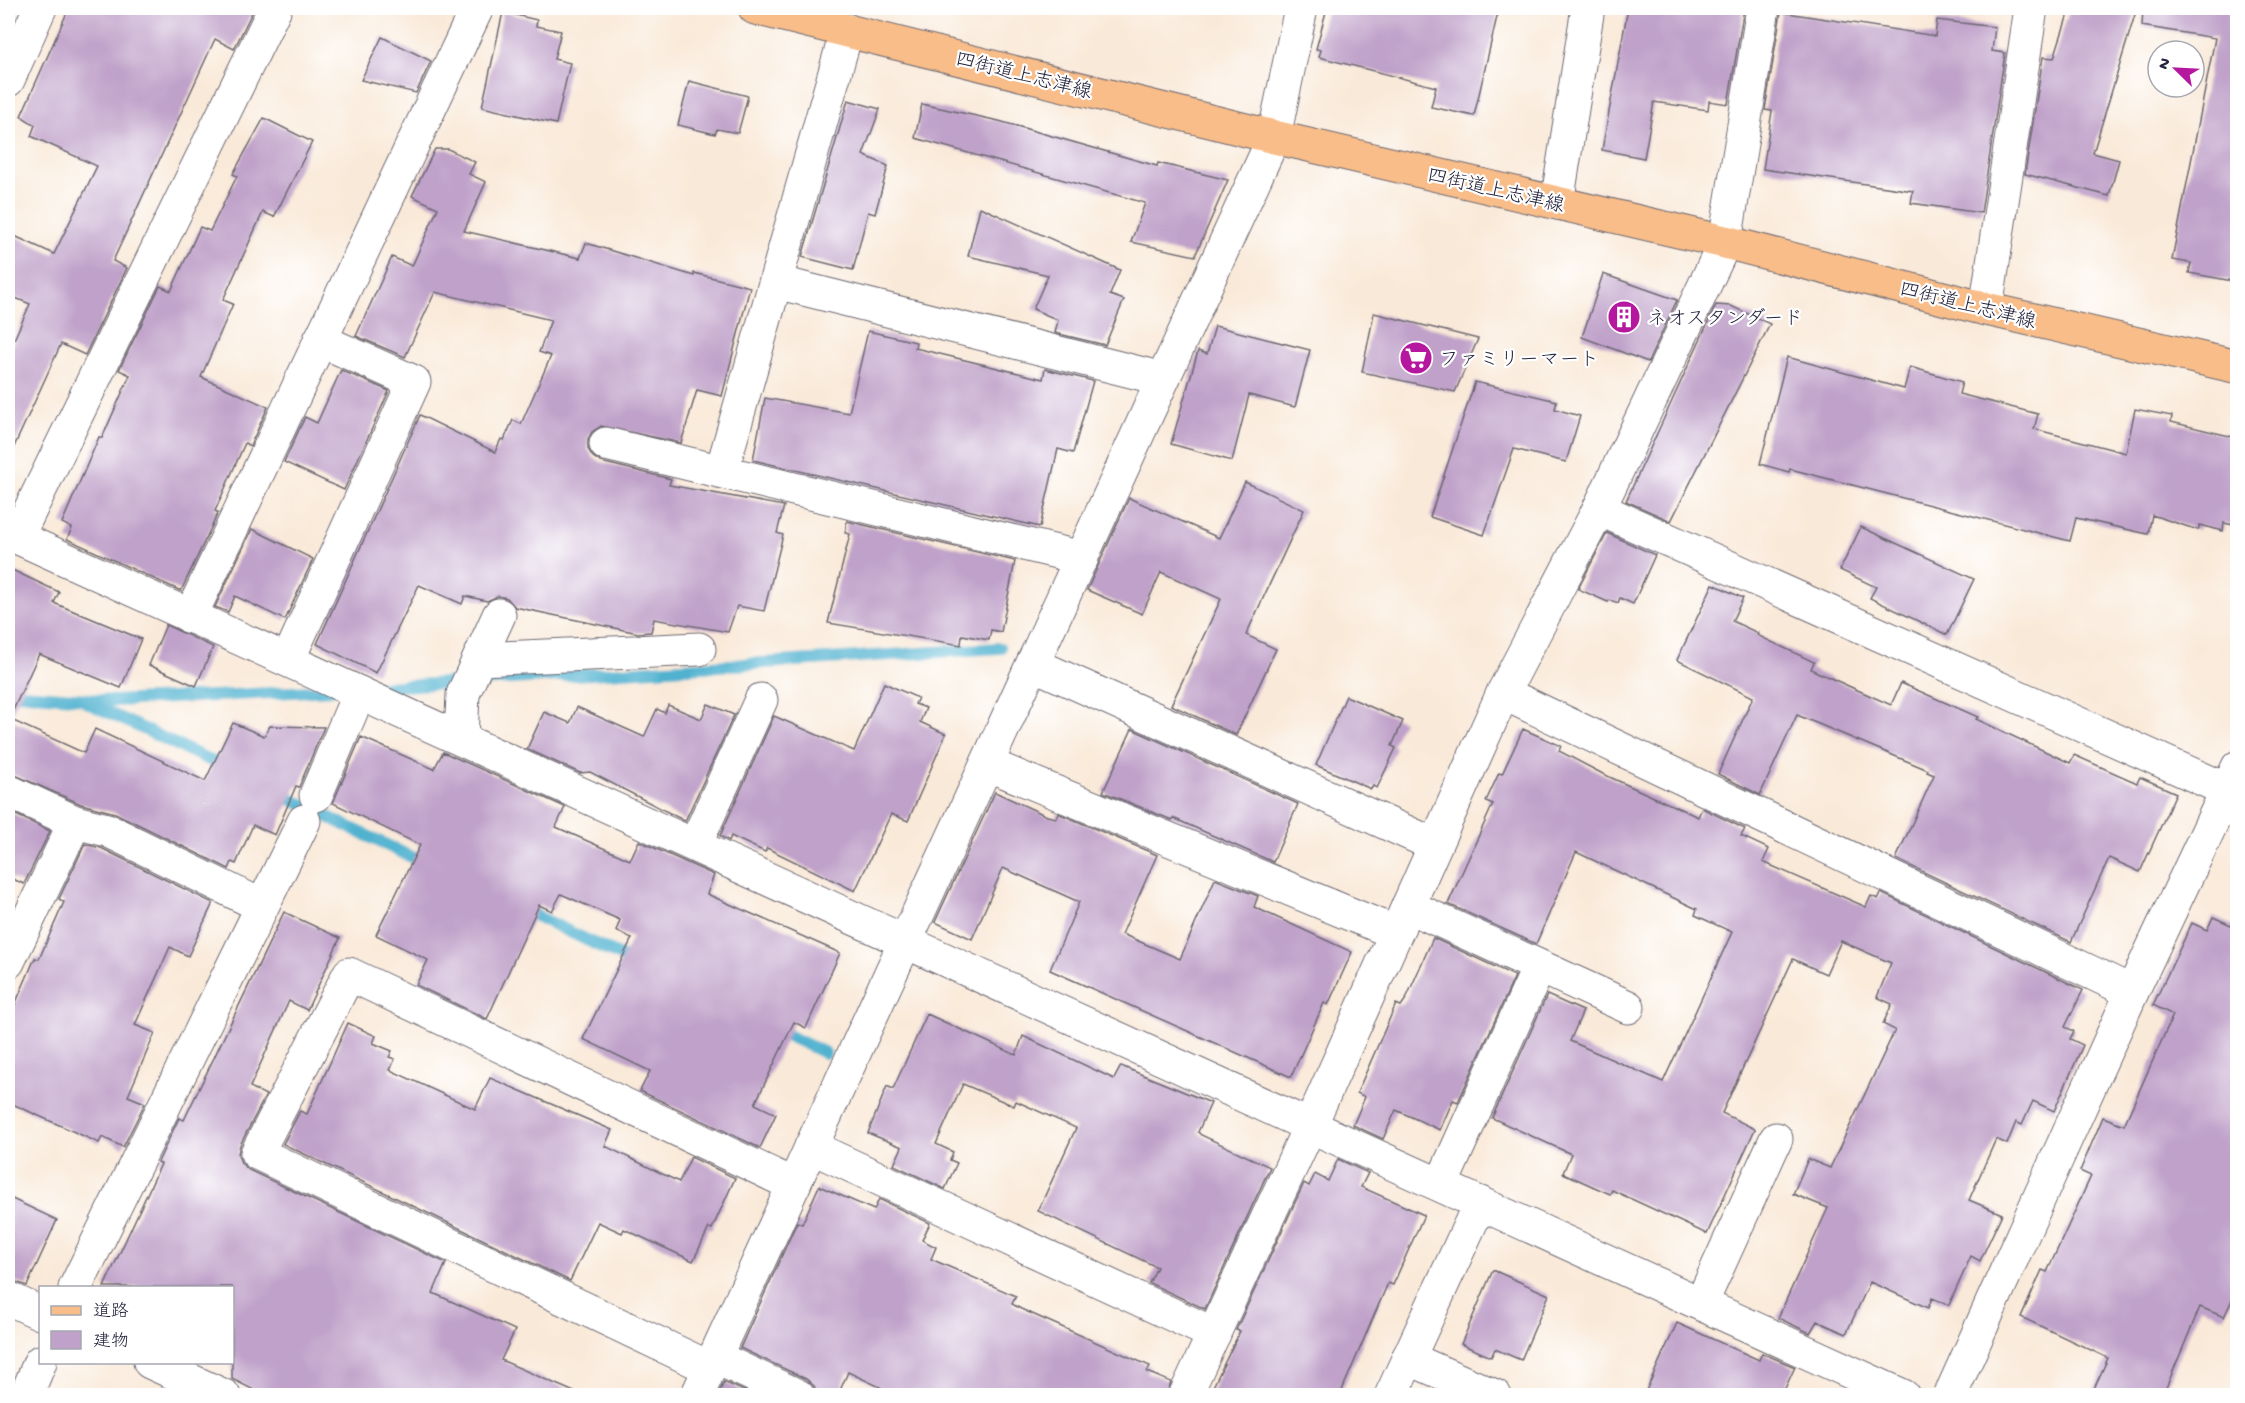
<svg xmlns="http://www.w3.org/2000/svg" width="2245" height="1403" font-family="'Gochi Hand','Klee One',sans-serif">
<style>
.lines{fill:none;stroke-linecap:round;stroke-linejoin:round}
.stream{stroke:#51b2d0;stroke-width:12}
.building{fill:#bfa1c9}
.minor-casing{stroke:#6d6872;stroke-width:35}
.major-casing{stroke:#6d6872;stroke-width:35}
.minor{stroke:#fff;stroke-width:33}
.major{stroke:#f8bd89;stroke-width:33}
.labels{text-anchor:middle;stroke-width:4.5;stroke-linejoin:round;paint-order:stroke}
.street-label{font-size:20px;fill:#22223b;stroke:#fff}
.poi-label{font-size:20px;fill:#22223b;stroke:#fff;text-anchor:start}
</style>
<rect width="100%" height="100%" fill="#fff"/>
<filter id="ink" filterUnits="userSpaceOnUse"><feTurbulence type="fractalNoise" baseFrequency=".0167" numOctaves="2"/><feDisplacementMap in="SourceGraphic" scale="12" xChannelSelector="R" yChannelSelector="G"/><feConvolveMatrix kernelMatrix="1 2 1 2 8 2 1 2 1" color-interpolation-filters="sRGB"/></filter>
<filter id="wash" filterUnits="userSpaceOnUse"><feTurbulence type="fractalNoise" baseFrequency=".008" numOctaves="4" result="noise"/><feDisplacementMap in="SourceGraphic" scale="24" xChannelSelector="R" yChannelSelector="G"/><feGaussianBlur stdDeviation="1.35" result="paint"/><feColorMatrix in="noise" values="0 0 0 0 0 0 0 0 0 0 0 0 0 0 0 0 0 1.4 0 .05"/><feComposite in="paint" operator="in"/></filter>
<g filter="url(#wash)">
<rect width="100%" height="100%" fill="#f9e9d8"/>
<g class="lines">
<g class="stream">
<polyline points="369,688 1000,648"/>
<polyline points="8,693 113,701 331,690"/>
<polyline points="86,702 228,769"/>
<polyline points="276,792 428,865"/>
<polyline points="520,908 637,964"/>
<polyline points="774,1029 825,1053"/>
</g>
</g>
<g id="blocks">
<g class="building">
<polygon points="69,8 254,8 234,49 215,39 113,261 127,268 85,355 61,344 8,460 8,353 30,304 8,295 8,233 54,254 97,166 31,136 35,125 21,116"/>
<polygon points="1327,8 1499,8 1474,116 1431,107 1436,87 1319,57 1321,50 1316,49"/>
<polygon points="1628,8 1744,8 1728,104 1709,101 1708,110 1654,102 1644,158 1602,150"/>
<polygon points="2070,8 2137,8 2093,153 2119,160 2109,196 2025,174 2043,57 2054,58"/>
<polygon points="2143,8 2238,8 2238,282 2189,273 2191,263 2172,260 2215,38 2142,26"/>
<polygon points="503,12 537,20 536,26 561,31 554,59 570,63 556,124 482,107"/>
<polygon points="1781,12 1935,36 1937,20 1995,27 1992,51 2005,53 1981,213 1911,203 1913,191 1763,169 1772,111 1765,110"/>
<polygon points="382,37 431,61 416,93 361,80"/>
<polygon points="689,81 748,96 738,133 717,129 715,134 678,125"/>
<polygon points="848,100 880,109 863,155 888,166 875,214 868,212 853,270 802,257"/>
<polygon points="922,104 999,121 1157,166 1158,163 1228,180 1195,256 1131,242 1145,203 915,138"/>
<polygon points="264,118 312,142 274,217 263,212 223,300 233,304 201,377 268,407 250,446 245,443 215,511 218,513 181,591 67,539 72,528 62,523 99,437 102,438 130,375 119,370 160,286 171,291 200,227 210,231 237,176 233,174"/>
<polygon points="435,149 448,149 475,162 469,174 486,182 464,231 580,258 586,243 694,276 694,273 750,287 722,396 697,390 681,443 601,426 592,432 588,439 588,449 593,457 601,462 671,479 669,485 784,506 777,533 783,535 764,611 737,606 728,632 654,619 651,632 638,633 515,607 507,598 498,596 487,601 465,596 462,604 419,585 376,673 317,644 420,415 495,452 501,439 504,440 513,420 521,424 551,356 539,352 551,320 435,292 405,357 356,336 392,257 412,266 438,208 412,196"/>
<polygon points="980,207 1120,270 1110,295 1124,300 1105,345 1055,333 1058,320 1033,309 1048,275 968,256"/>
<polygon points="1603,274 1677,300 1648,362 1582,337"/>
<polygon points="1716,305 1731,306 1770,324 1671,521 1626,501"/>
<polygon points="1374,313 1478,339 1455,392 1362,372"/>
<polygon points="1215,326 1310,350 1295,407 1249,395 1232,461 1171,444 1198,351 1207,354"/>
<polygon points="868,331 916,342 915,348 1043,379 1045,369 1093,381 1073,453 1058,449 1040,527 753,460 765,398 849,413"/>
<polygon points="1787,357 1904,389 1910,367 1962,382 1959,394 2038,414 2034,429 2126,453 2135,409 2172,416 2171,422 2238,438 2238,526 2224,523 2223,531 2200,525 2198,530 2152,515 2148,534 2076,518 2070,541 1790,469 1789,472 1760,464"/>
<polygon points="341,370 389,391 344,490 284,462 305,417 317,423"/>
<polygon points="1475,382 1557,401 1555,409 1580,416 1566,462 1514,449 1484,535 1430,517"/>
<polygon points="1245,482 1304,510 1246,635 1276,649 1236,735 1171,705 1221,599 1161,572 1142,614 1087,590 1129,498 1219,538"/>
<polygon points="847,521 1015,561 1001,632 991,630 989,640 962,635 961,645 828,623 850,534 845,533"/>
<polygon points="1861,527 1974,579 1947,635 1870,598 1876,587 1840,570"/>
<polygon points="252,529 313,559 285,620 235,596 228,612 215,607"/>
<polygon points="1607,533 1655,555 1633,604 1620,598 1618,603 1610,600 1608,602 1578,589"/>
<polygon points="8,568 59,592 54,603 141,639 121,688 39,654 9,719 84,753 95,729 205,781 233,723 264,736 270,726 324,727 299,787 296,786 275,835 253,825 236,864 232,862 229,869 115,813 81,804 8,772"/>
<polygon points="1713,584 1743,598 1732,621 1758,633 1757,635 1814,662 1811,669 1817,672 1891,705 1901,683 1978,717 1976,719 2070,763 2074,755 2137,783 2140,777 2176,793 2140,872 2109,858 2071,942 1896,859 1934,775 1927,772 1928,770 1797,715 1760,795 1718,774 1753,697 1677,660"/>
<polygon points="166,625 213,647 196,686 149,665"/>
<polygon points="884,683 918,698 915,704 926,708 920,722 946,734 908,821 891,814 855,891 767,848 765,852 731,836 729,841 720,836 774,716 854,751"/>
<polygon points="1346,696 1403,721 1392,746 1396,748 1377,788 1373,786 1371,789 1316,765"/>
<polygon points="708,704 734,715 685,821 590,772 580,773 527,749 544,712 570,723 577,707 644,737 657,709 665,713 668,705 701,719"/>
<polygon points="1132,729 1298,804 1273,862 1173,818 1172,820 1103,792"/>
<polygon points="1523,729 1561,746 1559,751 1603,774 1698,817 1702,808 1745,829 1741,836 1769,849 1763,862 1866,907 1871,896 1878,899 1881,893 2083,990 2065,1027 2074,1031 2070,1039 2083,1045 2054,1111 2033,1101 2022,1125 2016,1122 2007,1144 1996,1139 1969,1200 2002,1214 1980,1261 1971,1256 1949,1305 1932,1298 1928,1308 1870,1282 1846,1334 1817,1321 1810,1333 1778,1318 1828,1208 1793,1194 1808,1159 1830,1168 1895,1030 1883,1024 1892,1004 1877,997 1891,963 1841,941 1826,974 1793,959 1722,1113 1755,1129 1707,1234 1612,1190 1610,1194 1563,1173 1571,1154 1492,1118 1547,995 1583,1011 1570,1041 1663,1082 1732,932 1695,915 1697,909 1576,852 1536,944 1448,904 1493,804 1486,801 1499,773 1502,774"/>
<polygon points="361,737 434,769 443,752 565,807 556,827 630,860 639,841 714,875 707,894 840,953 806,1028 794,1022 755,1104 776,1114 760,1148 640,1091 650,1071 583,1039 632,938 616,931 620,920 561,894 552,911 539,905 487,1019 416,985 428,960 376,935 420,845 333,803"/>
<polygon points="995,792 1047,816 1056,818 1058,813 1157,855 1122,934 1180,959 1215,879 1258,896 1254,907 1352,952 1328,1005 1324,1003 1291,1077 1050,970 1079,902 1003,868 972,939 935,922"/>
<polygon points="8,811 50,831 24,884 8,877"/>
<polygon points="85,844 101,848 213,903 188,956 170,947 135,1025 155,1033 128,1096 145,1103 123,1147 102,1137 99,1143 8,1102 8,1021 35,958 39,959 64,902 59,899"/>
<polygon points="284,912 340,938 307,1010 289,1001 250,1087 266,1095 240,1145 238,1154 241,1163 249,1170 446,1263 433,1293 515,1330 501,1360 581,1395 264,1395 232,1379 232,1287 104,1287 161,1164 158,1162 179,1118 184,1120"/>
<polygon points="2213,917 2238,928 2238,1287 2224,1317 2200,1307 2163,1395 2091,1395 2108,1358 2021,1317 2042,1270 2047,1272 2091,1176 2080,1171 2103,1117 2124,1125 2173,1015 2153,1005 2192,923 2207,930"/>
<polygon points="1433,938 1515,976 1458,1102 1453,1100 1440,1130 1396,1110 1383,1139 1353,1125 1365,1097 1357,1093 1396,1004 1401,1006 1406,999"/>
<polygon points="927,1014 1016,1055 1023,1036 1114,1079 1121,1066 1211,1103 1198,1132 1201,1135 1270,1167 1205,1309 1149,1283 1157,1267 1038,1211 1076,1128 1016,1101 1014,1106 963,1084 936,1144 953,1152 950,1160 957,1163 945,1189 894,1165 902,1147 868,1133 887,1086 893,1089"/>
<polygon points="348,1023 376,1036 373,1043 392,1051 389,1057 395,1059 390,1070 475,1109 490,1078 612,1130 605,1146 679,1182 691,1157 735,1178 712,1229 709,1228 693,1261 624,1229 622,1233 598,1222 570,1281 283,1144 300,1111 307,1114"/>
<polygon points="1338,1159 1368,1173 1361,1187 1424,1215 1393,1285 1388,1283 1340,1395 1209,1395 1240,1331 1236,1330 1304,1183 1309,1186 1315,1174 1328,1181"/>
<polygon points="819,1186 874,1210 879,1199 930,1223 922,1240 936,1247 931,1259 1016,1296 1012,1304 1021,1309 1150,1366 1147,1372 1171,1382 1167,1395 897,1395 848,1372 838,1395 817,1395 814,1386 806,1379 740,1348 797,1222 802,1224"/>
<polygon points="8,1197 57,1220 27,1286 8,1279"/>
<polygon points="1493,1270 1549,1295 1521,1360 1495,1349 1491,1357 1461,1344"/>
<polygon points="1677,1323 1759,1360 1762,1353 1795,1367 1782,1395 1644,1395"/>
<polygon points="724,1382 753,1395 718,1395"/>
</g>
</g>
</g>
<g filter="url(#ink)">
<use href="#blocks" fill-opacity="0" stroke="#6d6872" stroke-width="1.5"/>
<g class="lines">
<defs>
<g id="minor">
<polyline points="8,80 40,8"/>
<polyline points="1557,203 1588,8"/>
<polyline points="776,282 1163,379"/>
<polyline points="1986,309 2031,8"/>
<polyline points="606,444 1082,558"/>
<polyline points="722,470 847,30"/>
<polyline points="1599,509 2238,795"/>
<polyline points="8,533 1903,1396"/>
<polyline points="17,537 275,8"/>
<polyline points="190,617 477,8"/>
<polyline points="479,659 699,649"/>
<polyline points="288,660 414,382 320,340"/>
<polyline points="1033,664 1435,845"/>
<polyline points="1503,693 2132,992"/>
<polyline points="461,738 463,694 499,615"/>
<polyline points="987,764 1396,933"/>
<polyline points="8,791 75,822 8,962"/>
<polyline points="316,795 359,693"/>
<polyline points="75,822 107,830 262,906"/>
<polyline points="695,845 761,700"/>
<polyline points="1408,906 1628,1007"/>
<polyline points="811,1147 1214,1334"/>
<polyline points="1441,1185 1539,967"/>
<polyline points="75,1288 304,821"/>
<polyline points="8,1298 40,1313"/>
<polyline points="1701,1304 1776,1139"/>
<polyline points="715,1357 798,1396"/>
<polyline points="1408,1358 1495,1396"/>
<polyline points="150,1362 224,1396"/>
<polyline points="710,1368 257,1153 349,974 794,1185"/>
<polyline points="26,1396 40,1362"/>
<polyline points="697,1396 1274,137 1301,8"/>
<polyline points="1185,1396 1310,1126 1503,693 1599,509 1725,242 1763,8"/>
<polyline points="1391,1396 1480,1203"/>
<polyline points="1950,1396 2132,992 2238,767"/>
</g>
<polyline id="major" points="755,8 1274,137 1725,242 1986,309 2238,367"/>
</defs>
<use href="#minor" class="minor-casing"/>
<use href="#major" class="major-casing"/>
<use href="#minor" class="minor"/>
<use href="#major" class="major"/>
</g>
</g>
<defs>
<symbol id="building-disc" viewBox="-11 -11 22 22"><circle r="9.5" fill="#b5179e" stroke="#fff"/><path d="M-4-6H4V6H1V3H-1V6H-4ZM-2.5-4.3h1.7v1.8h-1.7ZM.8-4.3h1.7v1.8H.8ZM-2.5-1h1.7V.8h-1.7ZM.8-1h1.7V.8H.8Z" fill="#fff"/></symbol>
<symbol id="supermarket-disc" viewBox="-11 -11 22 22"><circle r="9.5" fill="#b5179e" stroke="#fff"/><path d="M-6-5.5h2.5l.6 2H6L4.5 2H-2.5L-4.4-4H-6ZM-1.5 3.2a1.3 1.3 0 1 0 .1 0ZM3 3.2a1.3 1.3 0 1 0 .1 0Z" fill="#fff"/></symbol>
</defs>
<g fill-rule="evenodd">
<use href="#building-disc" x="1605" y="298" width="38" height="38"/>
<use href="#supermarket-disc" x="1397" y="339" width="38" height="38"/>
</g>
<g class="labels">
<g class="street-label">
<text transform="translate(1024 74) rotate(14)" y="7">四街道上志津線</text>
<text transform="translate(1496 189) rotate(13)" y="7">四街道上志津線</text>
<text transform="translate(1968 304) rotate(14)" y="7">四街道上志津線</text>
</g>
<g class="poi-label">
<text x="1647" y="324">ネオスタンダード</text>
<text x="1439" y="365">ファミリーマート</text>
</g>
</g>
<rect width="2245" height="1403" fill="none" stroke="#fff" stroke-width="30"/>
<rect x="39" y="1286" width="195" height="78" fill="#ffffff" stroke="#a7a7b1" stroke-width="1.5"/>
<rect x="51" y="1306" width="30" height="9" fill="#f8bd89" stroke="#a7a7b1" stroke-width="1.5"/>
<text x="93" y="1316" font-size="18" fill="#22223b">道路</text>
<rect x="51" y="1331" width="30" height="18" fill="#bfa1c9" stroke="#a7a7b1" stroke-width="1.5"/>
<text x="93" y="1346" font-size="18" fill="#22223b">建物</text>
<g transform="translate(2176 69) rotate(294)"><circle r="28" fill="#ffffff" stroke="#a7a7b1" stroke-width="1.5"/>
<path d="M0-4.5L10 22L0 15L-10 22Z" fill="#b5179e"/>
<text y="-9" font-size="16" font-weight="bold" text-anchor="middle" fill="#22223b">N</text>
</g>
</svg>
